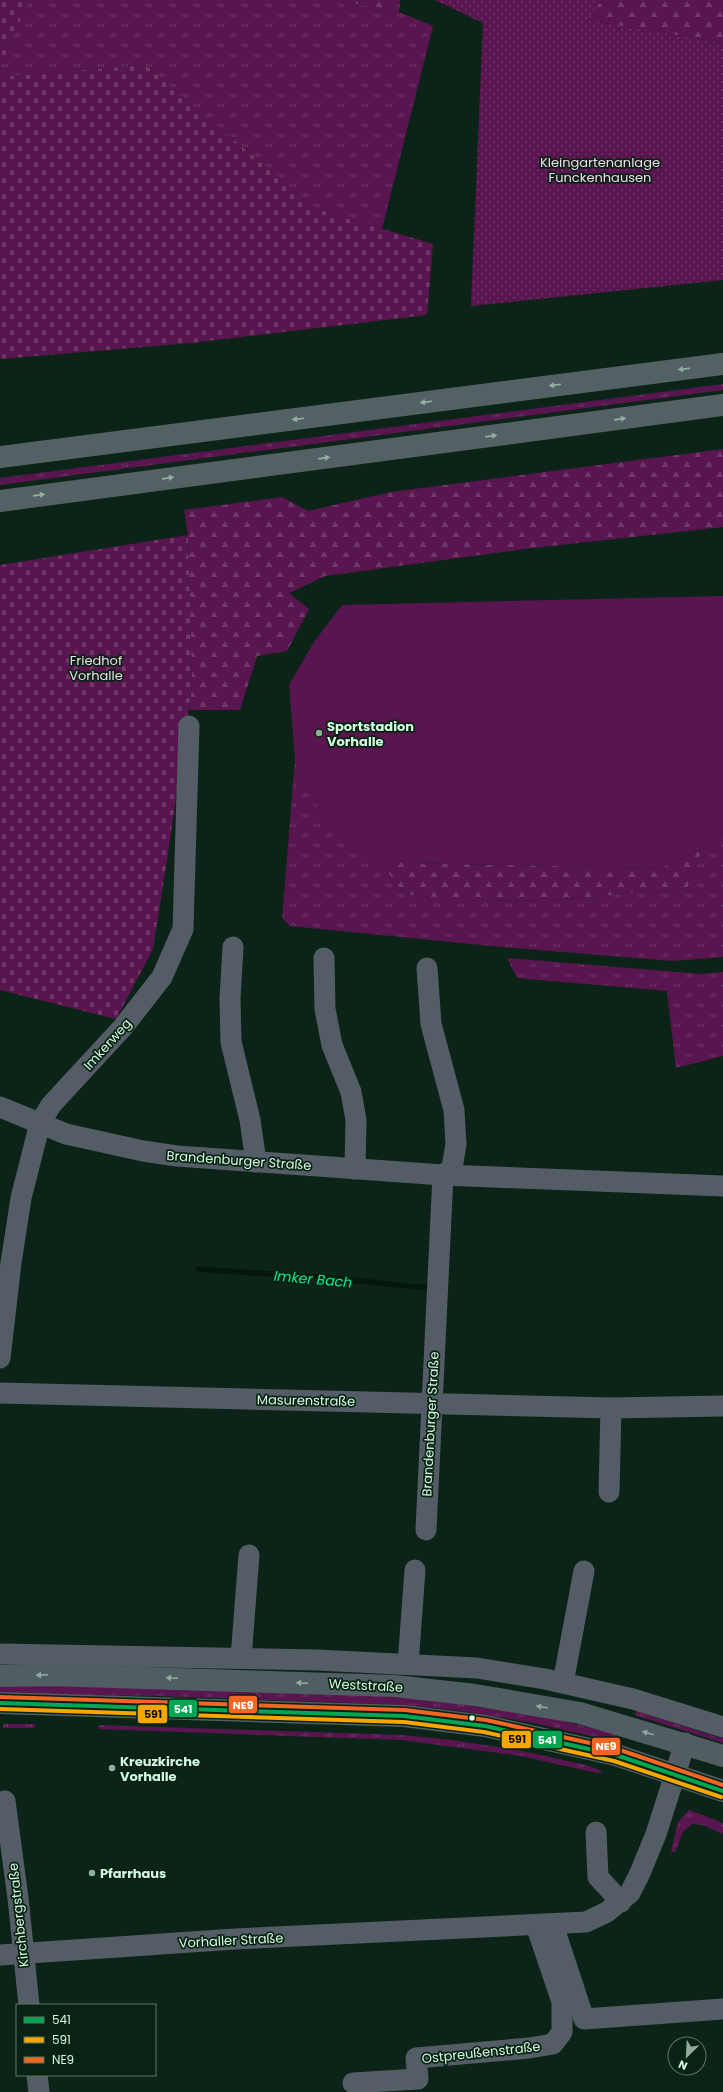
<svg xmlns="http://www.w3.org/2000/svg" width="723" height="2092" font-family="Poppins,sans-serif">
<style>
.grass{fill:url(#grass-tufts)}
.forest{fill:url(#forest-firs)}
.cemetery{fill:url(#cemetery-stones)}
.garden{fill:url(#garden-dots)}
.pitch{fill:#59154f}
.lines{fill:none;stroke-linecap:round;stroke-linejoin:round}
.stream{stroke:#05170c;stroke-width:5.5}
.minor{stroke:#545d66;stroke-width:21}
.major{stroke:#505d63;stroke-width:22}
.highway{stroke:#546164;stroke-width:22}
.bus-1-casing{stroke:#082213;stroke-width:7}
.bus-2-casing{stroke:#082213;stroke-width:7}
.bus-3-casing{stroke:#082213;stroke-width:7}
.bus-1{stroke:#00a651;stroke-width:4}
.bus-2{stroke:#f7a600;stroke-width:4}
.bus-3{stroke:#f26522;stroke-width:4}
.oneway{fill:#94aea2}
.oneway2{fill:#92aca2}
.poi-dot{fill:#8daf9a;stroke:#082213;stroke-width:1.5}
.bus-dot{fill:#d3fae0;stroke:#082213;stroke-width:1.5}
.labels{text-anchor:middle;stroke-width:3.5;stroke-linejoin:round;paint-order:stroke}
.park-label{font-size:13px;fill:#f3d8eb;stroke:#082213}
.poi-label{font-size:13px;font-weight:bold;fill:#d3fae0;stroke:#082213;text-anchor:start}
.street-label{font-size:13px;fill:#d3fae0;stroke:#082213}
.water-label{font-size:14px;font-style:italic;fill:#0feb8d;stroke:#082213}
.line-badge{stroke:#082213;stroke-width:1.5}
.badge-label{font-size:11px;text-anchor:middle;font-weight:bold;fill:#fff}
.pale-badge-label{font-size:11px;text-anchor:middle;font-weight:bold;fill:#111}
</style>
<defs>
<pattern id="grass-tufts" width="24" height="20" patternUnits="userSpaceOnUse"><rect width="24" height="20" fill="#59154f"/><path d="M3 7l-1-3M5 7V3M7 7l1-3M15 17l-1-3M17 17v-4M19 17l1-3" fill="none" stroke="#703868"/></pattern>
<pattern id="forest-firs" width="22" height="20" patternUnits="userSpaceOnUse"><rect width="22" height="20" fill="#59154f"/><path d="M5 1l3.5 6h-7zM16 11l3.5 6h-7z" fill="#703868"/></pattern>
<pattern id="cemetery-stones" width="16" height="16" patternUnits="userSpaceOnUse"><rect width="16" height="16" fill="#59154f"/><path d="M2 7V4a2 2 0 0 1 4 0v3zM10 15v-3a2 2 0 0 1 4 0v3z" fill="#703868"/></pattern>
<pattern id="garden-dots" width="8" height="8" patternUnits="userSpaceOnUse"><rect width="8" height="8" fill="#59154f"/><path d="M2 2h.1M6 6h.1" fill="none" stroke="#703868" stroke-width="1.8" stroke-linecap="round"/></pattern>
</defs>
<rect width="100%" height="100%" fill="#0c2418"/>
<g class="grass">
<polygon points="29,0 335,0 399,12 433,26 382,229 316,209 145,65 0,77 0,68"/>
<polygon points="723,384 723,390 0,485 0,478"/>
<polygon points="295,760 321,812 349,840 376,857 404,894 453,901 554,900 687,889 702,849 723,832 723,957 673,961 502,947 290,926 282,918"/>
<polygon points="507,958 702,974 723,972 723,1056 676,1068 667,991 517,978"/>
<polygon points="0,1686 98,1686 377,1695 455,1703 555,1719 616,1734 613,1741 534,1723 454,1710 406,1705 160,1696 0,1694"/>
<polygon points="637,1705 643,1713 720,1738 723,1736 723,1743 635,1715"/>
<rect x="3" y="1724" width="32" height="4"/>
<polygon points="99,1725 402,1735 452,1740 522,1751 586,1765 604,1772 597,1773 521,1756 401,1740 98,1729"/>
<polygon points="689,1810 723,1823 723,1834 703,1825 692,1824 683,1832 675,1852 671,1852 678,1822"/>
</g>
<g class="forest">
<polygon points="335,0 400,0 399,12"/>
<polygon points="602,0 723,0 723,43 586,20"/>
<polygon points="723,449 723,527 524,549 325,576 289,593 309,609 287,651 257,656 240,710 189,710 192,686 188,535 184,510 282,497 308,511 391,492"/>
<polygon points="702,849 687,889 554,900 453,901 404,894 376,857 404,863 661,868"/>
</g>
<g class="cemetery">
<polygon points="0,0 29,0 0,68"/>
<polygon points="145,65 316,209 433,244 427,315 191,343 0,359 0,77"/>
<polygon points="188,535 192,686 167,860 153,949 116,1019 0,990 0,565"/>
</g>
<polygon class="garden" points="435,0 602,0 587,20 723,43 723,280 471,306 483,23"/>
<polygon class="pitch" points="723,596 723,832 702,849 661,868 404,863 376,857 349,840 321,812 295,760 289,685 314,642 342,605"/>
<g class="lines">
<polyline class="stream" points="198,1269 330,1278 428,1288"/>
<g class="minor">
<polyline points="233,947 230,999 231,1042 250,1120 256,1162"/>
<polyline points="324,958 325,1009 332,1045 351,1092 356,1120 355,1169"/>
<polyline points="0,1107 66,1134 143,1151 177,1156 443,1175 723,1186"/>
<polyline points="0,1358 11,1263 21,1198 40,1123 51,1105 123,1027 162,977 183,929 189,726"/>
<polyline points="0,1393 611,1408 723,1406"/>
<polyline points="609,1492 611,1408"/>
<polyline points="426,1530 443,1175 452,1168 456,1144 454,1110 431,1024 427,968"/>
<polyline points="0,1654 317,1660 477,1668 545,1679 633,1699 723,1727"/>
<polyline points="241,1658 249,1555"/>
<polyline points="408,1664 415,1570"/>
<polyline points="563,1683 584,1571"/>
<polyline points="5,1801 18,1898 29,2005"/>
<polyline points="596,1832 598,1877 621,1902"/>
<polyline points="553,1925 584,2019 723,2009"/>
<polyline points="0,1955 235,1939 586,1922 607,1912 630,1893 640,1873 656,1834 685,1743"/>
<polyline points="37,2075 39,2092"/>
<polyline points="353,2083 418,2079 416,2058 529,2048 553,2044 562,2032 562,2002 536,1925"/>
</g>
<g class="major">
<polyline points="0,1676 49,1675 395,1686 475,1695 580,1713 723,1756"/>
<polyline points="0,1703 404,1716 485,1726 616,1755 723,1791"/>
</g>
<g class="highway">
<polyline points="0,457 723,364"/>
<polyline points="0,501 723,405"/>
</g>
<defs>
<polyline id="bus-1" points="0,1703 404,1716 485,1726 616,1755 723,1791"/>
<polyline id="bus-2" points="0,1709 404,1722 484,1732 614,1761 721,1797"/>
<polyline id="bus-3" points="0,1697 405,1710 486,1720 617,1749 723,1785"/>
</defs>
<use href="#bus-1" class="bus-1-casing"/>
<use href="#bus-2" class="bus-2-casing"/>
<use href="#bus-3" class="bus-3-casing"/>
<use href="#bus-1" class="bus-1"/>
<use href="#bus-2" class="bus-2"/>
<use href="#bus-3" class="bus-3"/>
</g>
<defs><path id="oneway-solid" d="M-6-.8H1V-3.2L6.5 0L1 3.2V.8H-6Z"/></defs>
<g class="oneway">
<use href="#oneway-solid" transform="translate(684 369) rotate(173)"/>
<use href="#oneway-solid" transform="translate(555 385) rotate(173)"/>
<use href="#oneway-solid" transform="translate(426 402) rotate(173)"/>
<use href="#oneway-solid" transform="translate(298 419) rotate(173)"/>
<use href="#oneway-solid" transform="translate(620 419) rotate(-8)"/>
<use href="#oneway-solid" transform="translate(491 436) rotate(-8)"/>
<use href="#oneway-solid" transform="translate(324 458) rotate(-8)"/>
<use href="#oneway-solid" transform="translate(168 478) rotate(-8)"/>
<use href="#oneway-solid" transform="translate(39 495) rotate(-8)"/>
</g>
<g class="oneway2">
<use href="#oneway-solid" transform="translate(42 1675) rotate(178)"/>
<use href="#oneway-solid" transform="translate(172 1678) rotate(-178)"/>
<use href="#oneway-solid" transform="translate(302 1683) rotate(-178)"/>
<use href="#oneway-solid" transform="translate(542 1707) rotate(-170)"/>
<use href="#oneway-solid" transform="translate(648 1733) rotate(-164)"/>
</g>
<g class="poi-dot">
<circle cx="319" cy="733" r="4"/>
<circle cx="112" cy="1768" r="4"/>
<circle cx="92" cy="1873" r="4"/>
</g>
<circle class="bus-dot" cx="472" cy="1718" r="3.5"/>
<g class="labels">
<g class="park-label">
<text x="600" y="167">Kleingartenanlage<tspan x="600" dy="15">Funckenhausen</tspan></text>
<text x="96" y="665">Friedhof<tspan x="96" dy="15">Vorhalle</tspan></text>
</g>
<g class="poi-label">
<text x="327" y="731">Sportstadion<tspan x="327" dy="15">Vorhalle</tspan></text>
<text x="120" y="1766">Kreuzkirche<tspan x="120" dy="15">Vorhalle</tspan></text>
<text x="100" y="1878">Pfarrhaus</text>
</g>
<g class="street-label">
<text transform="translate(107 1044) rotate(-48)" y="5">Imkerweg</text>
<text transform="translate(239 1160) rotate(4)" y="5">Brandenburger Straße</text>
<text transform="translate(306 1400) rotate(1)" y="5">Masurenstraße</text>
<text transform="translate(430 1424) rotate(-87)" y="5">Brandenburger Straße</text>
<text transform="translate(366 1685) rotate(3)" y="5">Weststraße</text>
<text transform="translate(18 1915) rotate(-96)" y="5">Kirchbergstraße</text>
<text transform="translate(231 1940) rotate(-3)" y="5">Vorhaller Straße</text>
<text transform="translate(481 2052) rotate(-6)" y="5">Ostpreußenstraße</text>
</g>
<g class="water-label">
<text transform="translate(313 1279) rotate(5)" y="5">Imker Bach</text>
</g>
</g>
<g class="line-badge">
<rect x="228" y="1695" width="30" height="19" rx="4" fill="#f26522"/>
<rect x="168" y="1699" width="30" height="19" rx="4" fill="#00a651"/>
<rect x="137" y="1704" width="31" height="20" rx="4" fill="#f7a600"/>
<rect x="501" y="1730" width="31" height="19" rx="4" fill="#f7a600"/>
<rect x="532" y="1730" width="31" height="19" rx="4" fill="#00a651"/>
<rect x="591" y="1737" width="30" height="19" rx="4" fill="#f26522"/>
</g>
<g class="badge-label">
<text x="243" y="1709">NE9</text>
<text x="183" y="1713">541</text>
<text x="547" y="1744">541</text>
<text x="606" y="1750">NE9</text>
</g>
<g class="pale-badge-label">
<text x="153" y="1718">591</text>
<text x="517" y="1743">591</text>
</g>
<rect x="16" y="2004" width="140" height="72" fill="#082213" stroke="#597865"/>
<rect x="24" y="2017" width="20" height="6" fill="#00a651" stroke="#597865"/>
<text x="52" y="2024" font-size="12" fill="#d3fae0">541</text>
<rect x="24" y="2037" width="20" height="6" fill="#f7a600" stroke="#597865"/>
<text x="52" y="2044" font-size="12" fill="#d3fae0">591</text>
<rect x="24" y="2057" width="20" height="6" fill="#f26522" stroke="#597865"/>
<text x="52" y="2064" font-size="12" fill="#d3fae0">NE9</text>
<g transform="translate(687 2056) rotate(204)"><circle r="19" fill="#082213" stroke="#597865"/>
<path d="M0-3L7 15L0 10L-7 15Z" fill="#8daf9a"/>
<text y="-6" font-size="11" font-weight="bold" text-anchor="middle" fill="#d3fae0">N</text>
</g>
</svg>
